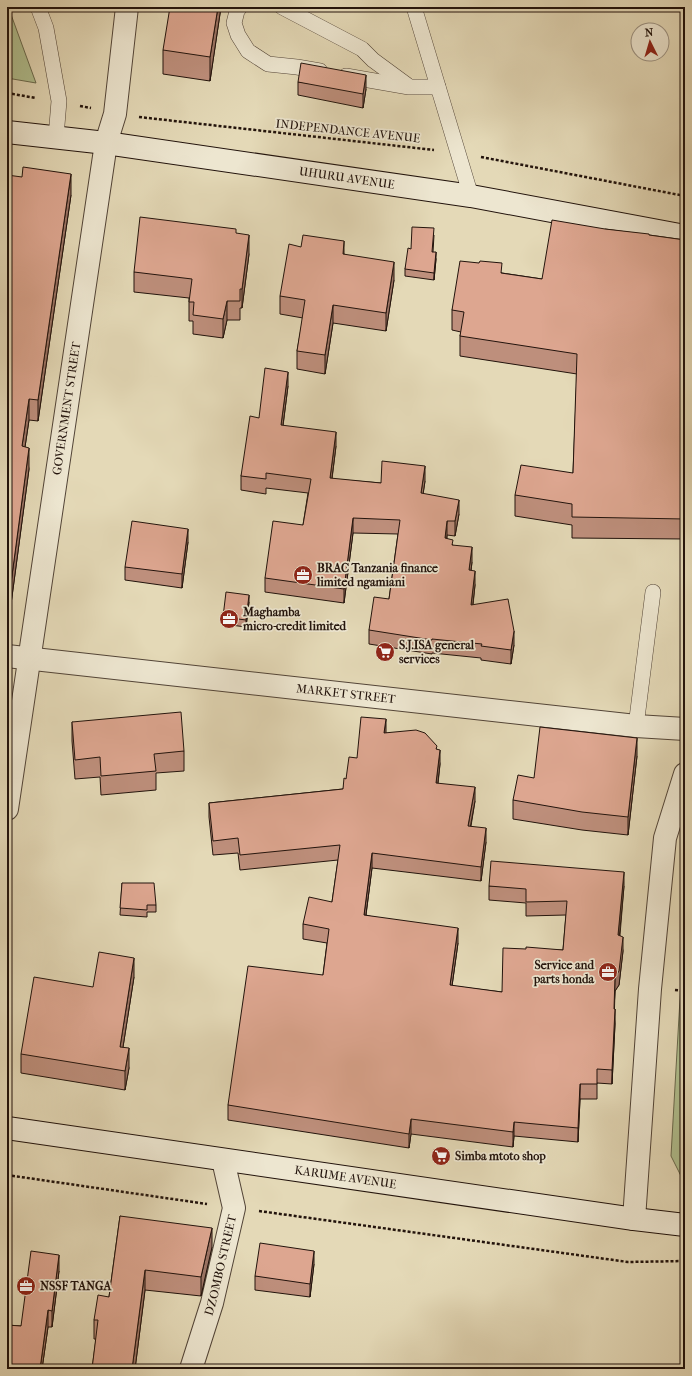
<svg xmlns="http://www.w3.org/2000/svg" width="692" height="1376" font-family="'IM FELL French Canon',serif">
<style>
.green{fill:#b1c090;stroke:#6a6a4e}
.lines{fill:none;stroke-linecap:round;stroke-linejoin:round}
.lane-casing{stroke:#524437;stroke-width:16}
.street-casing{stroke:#524437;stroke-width:24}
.secondary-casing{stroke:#22130c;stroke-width:24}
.path{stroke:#22130c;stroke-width:2.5;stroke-dasharray:3 2;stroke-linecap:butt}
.lane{stroke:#ede6d0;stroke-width:15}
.street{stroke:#ede6d0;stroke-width:22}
.secondary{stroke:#ede6d0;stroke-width:22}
.wall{fill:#be8f7c;stroke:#22130c}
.shaded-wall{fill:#9b7465;stroke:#22130c}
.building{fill:#dda690;stroke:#22130c}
.labels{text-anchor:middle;stroke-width:3.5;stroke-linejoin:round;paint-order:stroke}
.street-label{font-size:12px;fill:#22130c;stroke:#ede6d0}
.poi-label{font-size:12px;font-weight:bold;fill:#22130c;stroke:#ede6d0;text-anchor:start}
</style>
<rect width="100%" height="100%" fill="#e4d9b7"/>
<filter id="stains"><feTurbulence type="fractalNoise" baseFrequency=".005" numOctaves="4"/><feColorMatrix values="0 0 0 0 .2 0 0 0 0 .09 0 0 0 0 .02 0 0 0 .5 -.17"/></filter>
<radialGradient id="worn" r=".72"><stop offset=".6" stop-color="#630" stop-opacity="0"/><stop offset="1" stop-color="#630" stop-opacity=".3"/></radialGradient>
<g class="green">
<polygon points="7,7 9,9 36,83 7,78"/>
<polygon points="685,912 685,1184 671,1156"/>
</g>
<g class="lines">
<defs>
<g id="lane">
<polyline points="38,7 46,28 59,101 56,137"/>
<polyline points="240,7 237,11 234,23 238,35 248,51 268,64 297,67 320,71"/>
<polyline points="282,7 362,49 373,60 407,85"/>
<polyline points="414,7 471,196"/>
<polyline points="346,76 409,87 438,87"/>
<polyline points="636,726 653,592"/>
</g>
<g id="street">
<path id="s1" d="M7,656L636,726L685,729"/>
<path id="s2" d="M7,809L106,143L115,114L127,7"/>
<polyline points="634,1219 650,989 665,838 685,774"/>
<path id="s3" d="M191,1369L212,1303L234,1208L223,1160"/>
</g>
<g id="secondary">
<path id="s4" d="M7,132L106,143L471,196L685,236"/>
<path id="s5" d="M7,1128L634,1219L685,1225"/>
</g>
</defs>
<use href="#lane" class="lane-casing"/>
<use href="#street" class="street-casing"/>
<use href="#secondary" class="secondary-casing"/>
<g class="path">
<polyline points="7,93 36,98"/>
<polyline points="80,106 91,108"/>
<polyline points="139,117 434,150"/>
<polyline points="481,157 685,196"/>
<polyline points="675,990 685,991"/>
<polyline points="7,1175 207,1204"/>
<polyline points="259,1211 628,1262 685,1261"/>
</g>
<use href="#lane" class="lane"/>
<use href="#street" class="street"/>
<use href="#secondary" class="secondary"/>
</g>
<g class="wall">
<polygon points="221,7 210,81 163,74 163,50"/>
<polygon points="298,82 366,89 363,108 298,95"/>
<polygon points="7,175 71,195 38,421 29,420 25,447 29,469 11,604 7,603 7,278 8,268 7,268"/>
<polygon points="605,229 649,235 685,240 685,539 572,538 572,525 515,516 515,495 573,473 577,374 460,356 460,336 461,332 452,330 452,310 479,263 502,273 542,279"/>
<polygon points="236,233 249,254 242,308 240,308 240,320 227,320 223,338 193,334 193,321 189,321 189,298 134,292 134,272"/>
<polygon points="434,235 433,252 436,259 434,280 405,276 405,269 411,249"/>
<polygon points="344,254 394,280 386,331 333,323 325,374 297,369 297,351 303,318 280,314 280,296"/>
<polygon points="288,386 283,426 336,446 332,479 381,483 425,481 423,494 459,514 455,536 447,535 447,539 453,545 472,562 471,571 475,585 473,605 514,645 511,664 481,660 481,658 432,653 432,654 369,644 369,630 389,599 398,534 353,533 344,603 265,592 265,578 303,525 308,493 266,488 266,494 241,490 241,476 259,418"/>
<polygon points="188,542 182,588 125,580 125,567"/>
<polygon points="249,602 246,627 223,624 223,617"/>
<polygon points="72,722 184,751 184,771 156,773 156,790 101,795 100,777 75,779 72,741"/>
<polygon points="386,733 437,749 440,764 438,784 475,801 471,826 486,842 481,881 372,868 366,915 458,943 452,986 502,992 526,949 563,950 566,915 526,916 526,903 489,900 489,886 624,886 620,935 623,951 619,985 615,991 614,1009 615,1024 612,1084 597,1083 597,1099 580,1099 578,1142 514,1136 513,1147 411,1134 409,1148 228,1120 228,1105 323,975 327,943 303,939 303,924 332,902 338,860 240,870 238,853 213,855 209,817 209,803 343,789 346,779 357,758"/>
<polygon points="637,756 628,835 582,830 513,819 513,800 534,778"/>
<polygon points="122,883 156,905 156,912 147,912 147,917 120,915"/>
<polygon points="134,977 123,1047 129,1068 125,1090 21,1073 21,1054 93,987"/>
<polygon points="120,1216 212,1247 201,1296 145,1290 135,1369 92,1369 96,1339 94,1339 94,1320 109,1297"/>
<polygon points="314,1264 310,1297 255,1290 255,1276"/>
<polygon points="59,1271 52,1327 48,1327 42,1369 7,1369 7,1325 21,1326"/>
</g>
<g class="shaded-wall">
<polygon points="218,7 221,7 210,81 210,57"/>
<polygon points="366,75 366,89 363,108 363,94"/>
<polygon points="71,174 71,195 38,421 38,400"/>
<polygon points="249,235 249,254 242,308 242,289"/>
<polygon points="344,241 344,260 343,254"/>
<polygon points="436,252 436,259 434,280 434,273"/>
<polygon points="394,262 394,280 386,331 386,313"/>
<polygon points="227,301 227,320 223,338 223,319"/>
<polygon points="333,305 333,323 325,374 325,355"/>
<polygon points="288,372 288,386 281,440 281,425"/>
<polygon points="29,399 29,420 22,467 22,446"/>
<polygon points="336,432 336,446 330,493 330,478"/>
<polygon points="29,448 29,469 11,604 11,583"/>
<polygon points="425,466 425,481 421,508 421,493"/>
<polygon points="459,500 459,514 455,536 455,521"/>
<polygon points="353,518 353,533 344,603 344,589"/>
<polygon points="447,521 447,535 445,553 445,538"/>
<polygon points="188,529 188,542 182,588 182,574"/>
<polygon points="472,547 472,562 469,585 469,570"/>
<polygon points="475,571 475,585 471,620 471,605"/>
<polygon points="249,595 249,602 246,627 246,620"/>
<polygon points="514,631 514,645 511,664 511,650"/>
<polygon points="386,719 386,734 384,733"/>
<polygon points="637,738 637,756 628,835 628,817"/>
<polygon points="440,750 440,764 436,798 436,783"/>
<polygon points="475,787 475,801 468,840 468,826"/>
<polygon points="486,828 486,842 481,881 481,867"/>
<polygon points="372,853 372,868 364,929 364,915"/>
<polygon points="624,872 624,886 618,950 618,935"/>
<polygon points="458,928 458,943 450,1000 450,985"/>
<polygon points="623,937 623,951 619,985 615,991 614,1024 615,977"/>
<polygon points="134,958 134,977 120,1066 120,1047"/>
<polygon points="615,1009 615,1024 612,1084 612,1070"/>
<polygon points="129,1048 129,1068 125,1090 125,1071"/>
<polygon points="580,1084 580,1099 578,1142 578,1128"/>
<polygon points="411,1119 411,1134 409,1148 409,1134"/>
<polygon points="514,1122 514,1136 513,1147 513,1132"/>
<polygon points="212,1228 212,1247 201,1296 201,1277"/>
<polygon points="314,1251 314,1264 310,1297 310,1284"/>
<polygon points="59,1255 59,1271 52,1327 52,1311"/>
<polygon points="145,1270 145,1290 135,1369 132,1369"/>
<polygon points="48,1310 48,1327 42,1369 40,1369"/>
</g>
<g class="building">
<polygon points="170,7 218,7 210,57 163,50"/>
<polygon points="301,63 366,75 363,94 298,82"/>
<polygon points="23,167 71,174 38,400 29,399 22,446 29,448 11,583 7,582 7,278 11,247 7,247 7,175 22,177"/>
<polygon points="140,217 236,229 236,233 249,235 242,289 240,289 240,301 227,301 223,319 193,315 194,302 189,302 192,279 134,272"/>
<polygon points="552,220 605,229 649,234 649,235 685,240 685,519 572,517 572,504 515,495 521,465 573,473 577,354 460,336 464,312 452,310 460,261 479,263 480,261 502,263 501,273 542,279"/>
<polygon points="412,227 434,228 432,252 436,252 434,273 405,269 408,248 411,249"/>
<polygon points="303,235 344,241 343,254 394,262 386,313 333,305 325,355 297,351 305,300 280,296 289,244 301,247"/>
<polygon points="265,368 288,372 281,425 336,432 330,478 381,483 382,461 425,466 421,493 459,500 455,521 447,521 445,538 453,540 452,545 472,547 469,570 475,571 471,605 508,599 514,631 511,650 481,646 482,644 432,639 432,640 369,630 374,597 389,599 400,520 353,518 344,589 265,578 273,521 303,525 311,479 266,473 266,479 241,476 250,416 259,418"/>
<polygon points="132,521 188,529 182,574 125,567"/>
<polygon points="226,592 249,595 246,620 223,617"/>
<polygon points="181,712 184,751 154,754 156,771 101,776 100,757 75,760 72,722"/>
<polygon points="361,717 386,719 384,733 416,730 425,733 437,746 436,749 440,750 436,783 475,787 468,826 486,828 481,867 372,853 364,915 458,928 450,985 502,992 503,948 526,949 526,947 563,950 567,901 526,902 526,889 489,886 491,861 624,872 618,935 623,937 619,971 615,977 614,1009 615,1009 612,1070 597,1069 597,1084 580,1084 578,1128 514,1122 513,1132 411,1119 409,1134 228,1105 248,966 323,975 329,929 303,924 309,897 332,902 340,845 240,855 238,838 213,841 209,803 343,789 344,778 346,779 349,757 357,758"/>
<polygon points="540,727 637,738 628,817 582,812 513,800 518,775 534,778"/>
<polygon points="122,883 154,883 156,905 147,905 147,910 120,908"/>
<polygon points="99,952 134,958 120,1047 129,1048 125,1071 21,1054 34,977 93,987"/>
<polygon points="120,1216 212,1228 201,1277 145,1270 132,1369 92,1369 98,1320 94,1320 98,1295 109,1297"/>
<polygon points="260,1243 314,1251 310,1284 255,1276"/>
<polygon points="31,1251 59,1255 52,1311 48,1310 40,1369 7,1369 7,1325 21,1326"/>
</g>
<defs>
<symbol id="office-disc" viewBox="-11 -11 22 22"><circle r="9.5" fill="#8f2418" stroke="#ede6d0"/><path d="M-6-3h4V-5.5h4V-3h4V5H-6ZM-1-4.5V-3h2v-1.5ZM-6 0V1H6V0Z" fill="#fff"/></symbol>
<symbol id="supermarket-disc" viewBox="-11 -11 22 22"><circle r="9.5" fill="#8f2418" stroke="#ede6d0"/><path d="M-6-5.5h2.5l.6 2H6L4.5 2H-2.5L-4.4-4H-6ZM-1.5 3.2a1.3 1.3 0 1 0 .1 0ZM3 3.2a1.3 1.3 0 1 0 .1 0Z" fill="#fff"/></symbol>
</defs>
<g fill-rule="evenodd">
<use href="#office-disc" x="292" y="564" width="22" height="22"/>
<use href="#office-disc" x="218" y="608" width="22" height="22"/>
<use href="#supermarket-disc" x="374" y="641" width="22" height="22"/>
<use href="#office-disc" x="597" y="961" width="22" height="22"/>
<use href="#supermarket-disc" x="430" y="1145" width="22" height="22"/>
<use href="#office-disc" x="15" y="1275" width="22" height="22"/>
</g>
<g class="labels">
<g class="street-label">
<text transform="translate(348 131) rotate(6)" y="4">INDEPENDANCE AVENUE</text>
<text dy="4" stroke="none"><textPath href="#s4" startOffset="343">UHURU AVENUE</textPath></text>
<text dy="4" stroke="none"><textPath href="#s2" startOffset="405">GOVERNMENT STREET</textPath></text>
<text dy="4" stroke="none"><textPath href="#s1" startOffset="341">MARKET STREET</textPath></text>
<text dy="4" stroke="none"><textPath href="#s5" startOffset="342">KARUME AVENUE</textPath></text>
<text dy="4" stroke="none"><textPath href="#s3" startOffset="108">DZOMBO STREET</textPath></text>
</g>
<g class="poi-label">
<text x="317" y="572">BRAC Tanzania finance<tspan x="317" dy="14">limited ngamiani</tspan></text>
<text x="243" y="616">Maghamba<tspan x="243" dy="14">micro-credit limited</tspan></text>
<text x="399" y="649">S.J.ISA general<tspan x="399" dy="14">services</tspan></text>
<text x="594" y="969" text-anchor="end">Service and<tspan x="594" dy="14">parts honda</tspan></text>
<text x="455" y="1160">Simba mtoto shop</text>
<text x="40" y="1290">NSSF TANGA</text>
</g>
</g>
<rect width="692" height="1376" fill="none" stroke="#e4d9b7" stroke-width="24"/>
<rect x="8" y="8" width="676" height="1360" fill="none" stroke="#22130c" stroke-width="2"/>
<rect x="12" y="12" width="668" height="1352" fill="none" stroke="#22130c"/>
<g transform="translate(650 42) rotate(355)"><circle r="19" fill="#ede6d0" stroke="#9c9282"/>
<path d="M0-3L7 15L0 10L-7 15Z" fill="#8f2418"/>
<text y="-6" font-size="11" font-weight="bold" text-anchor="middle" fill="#22130c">N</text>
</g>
<rect width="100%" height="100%" filter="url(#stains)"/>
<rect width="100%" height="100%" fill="url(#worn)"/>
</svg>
